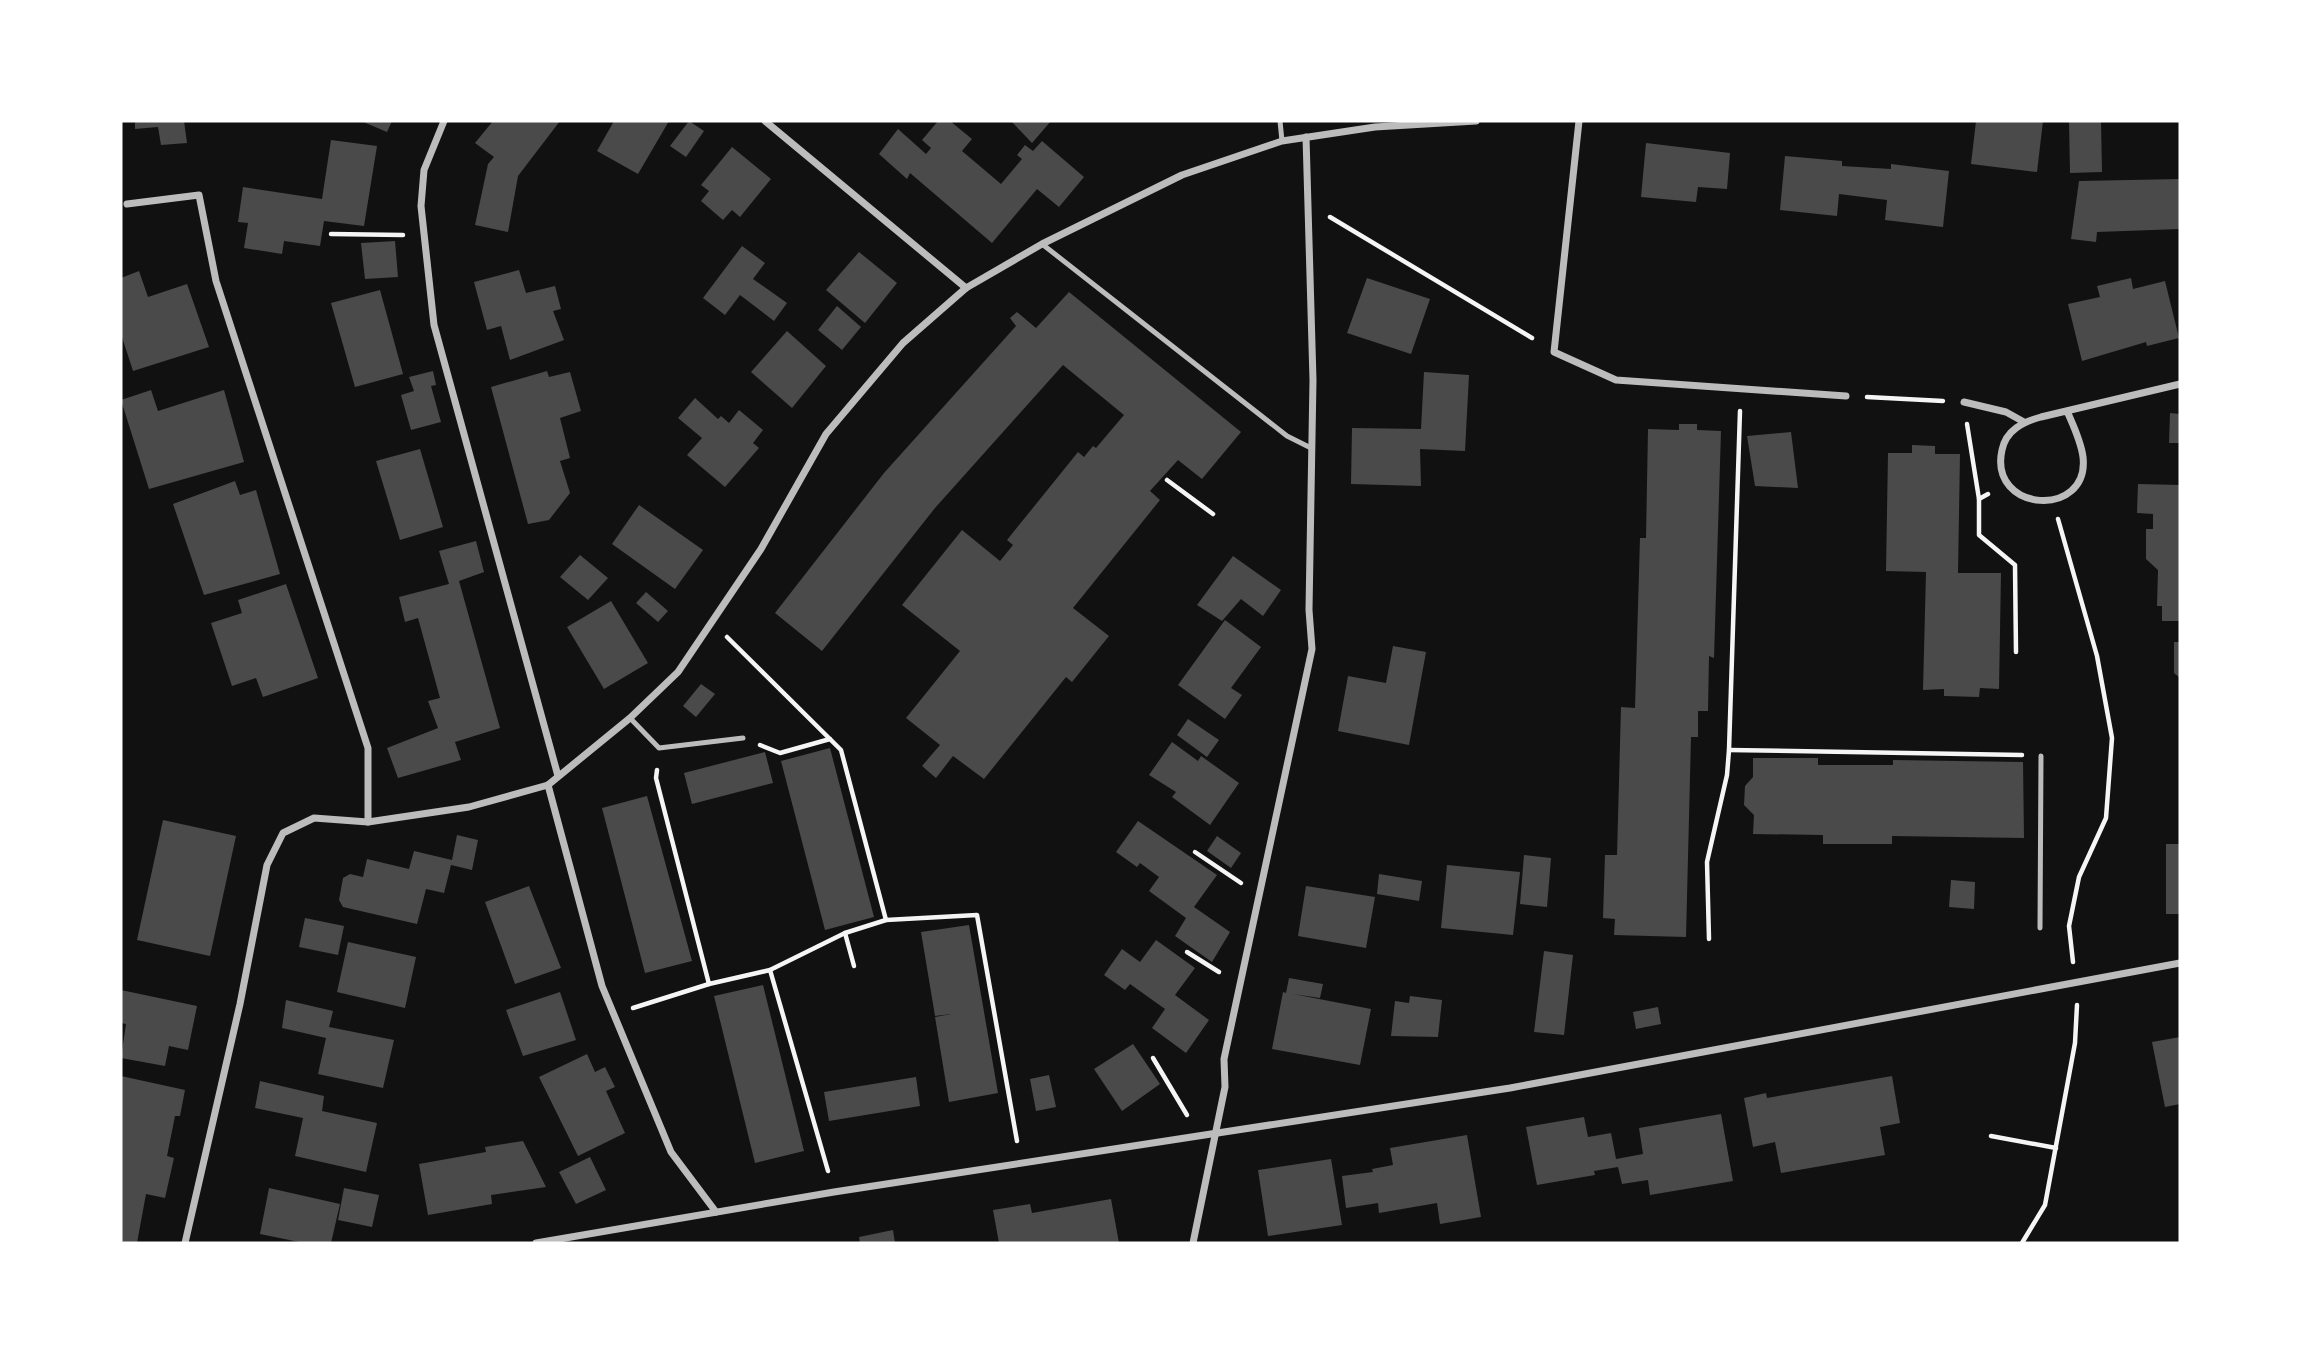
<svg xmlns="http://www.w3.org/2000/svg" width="2301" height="1364" font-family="'Fira Sans',sans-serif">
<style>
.building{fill:#4a4a4a}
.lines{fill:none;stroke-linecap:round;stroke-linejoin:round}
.path{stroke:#f5f5f5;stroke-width:4.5}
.service{stroke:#bcbcbc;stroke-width:5}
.minor{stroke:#bcbcbc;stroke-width:7}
</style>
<rect width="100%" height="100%" fill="#111"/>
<g class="building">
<polygon points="135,121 184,121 187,143 161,145 158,127 135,129"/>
<polygon points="361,121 392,121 387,132"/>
<polygon points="493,121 560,121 518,176 508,232 475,225 488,164 494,157 475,143"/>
<polygon points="614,121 669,121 638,174 597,151"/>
<polygon points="689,121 704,131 686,157 670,146"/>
<polygon points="938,121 950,121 972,139 962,151 1001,184 1022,159 1017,155 1025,145 1033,151 1042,141 1084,177 1059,207 1037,189 992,243 910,173 907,179 879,154 898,129 926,154 931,148 922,140"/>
<polygon points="1011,121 1051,121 1032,143"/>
<polygon points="1976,121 2043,121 2037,172 1971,164"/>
<polygon points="2069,121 2101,121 2102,172 2070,173"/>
<polygon points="331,140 377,146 364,226 324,221 320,246 284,241 282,254 244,248 248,223 238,222 243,187 322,199"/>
<polygon points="1646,143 1730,153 1727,189 1698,187 1696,202 1641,197"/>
<polygon points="732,147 771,179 740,217 732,210 723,220 701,201 709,191 701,185"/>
<polygon points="1785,156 1842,161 1842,166 1891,169 1891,164 1949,171 1943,227 1885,220 1887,200 1839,194 1837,216 1780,210"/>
<polygon points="2180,179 2180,229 2097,232 2096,242 2071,239 2079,181"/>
<polygon points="395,241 398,277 365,279 361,243"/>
<polygon points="742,246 765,263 753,279 787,303 774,321 740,295 725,315 703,298"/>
<polygon points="859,252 897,283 865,323 826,290"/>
<polygon points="519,270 526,293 555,286 561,309 553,311 564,340 510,360 501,326 487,330 474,282"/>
<polygon points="139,271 148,297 187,284 209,347 133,371 121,334 121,278"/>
<polygon points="1367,278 1430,299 1411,354 1347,333"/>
<polygon points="2131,278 2133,289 2165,281 2179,338 2147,346 2146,342 2082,361 2068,304 2100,297 2097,286"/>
<polygon points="380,290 403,374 355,387 331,303"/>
<polygon points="1069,292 1241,432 1202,479 1178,460 1150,491 1160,500 1073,608 1109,636 1072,682 1066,677 984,779 953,756 936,778 922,766 940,745 906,718 960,651 902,605 962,530 1000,561 1013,545 1007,540 1078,452 1084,457 1093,446 1096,448 1124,415 1063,365 935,508 822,651 775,613 884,473 1016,326 1010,318 1017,312 1036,328"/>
<polygon points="837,306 861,327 842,350 818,330"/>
<polygon points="787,331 826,366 792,408 751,372"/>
<polygon points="433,371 436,385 431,386 441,422 411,430 401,395 414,391 409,377"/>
<polygon points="547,371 549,377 570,372 581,411 560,418 570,458 560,461 570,493 549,520 528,524 491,387"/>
<polygon points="1424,372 1469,375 1465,451 1420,449 1421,486 1351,484 1352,428 1421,429"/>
<polygon points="151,390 158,411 224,390 244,462 149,489 121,400"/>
<polygon points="695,398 718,419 721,416 729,423 739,410 763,430 753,443 759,448 725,487 687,455 702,438 678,418"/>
<polygon points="2170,413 2180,414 2180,443 2169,443"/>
<polygon points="1679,424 1697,424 1697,430 1721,431 1714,658 1709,656 1708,711 1698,711 1698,737 1691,737 1686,937 1614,935 1615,919 1603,918 1605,855 1617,855 1621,707 1635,708 1640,538 1646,538 1648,429 1679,430"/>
<polygon points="1791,432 1798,488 1755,486 1747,436"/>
<polygon points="1912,445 1935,446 1935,454 1960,454 1958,573 2001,573 1999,689 1980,688 1979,697 1944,696 1944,689 1923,690 1926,572 1886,571 1888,453 1912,453"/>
<polygon points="420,449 443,527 400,540 376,461"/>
<polygon points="235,481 240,495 256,490 280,574 204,595 173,504"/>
<polygon points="2138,484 2180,485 2180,621 2162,621 2162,606 2157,606 2158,570 2146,559 2146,529 2153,529 2153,514 2137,513"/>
<polygon points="639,505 703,550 675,589 612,544"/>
<polygon points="476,541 484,572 459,581 500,728 455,742 461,760 398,778 387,748 438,728 428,701 440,698 418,618 405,622 399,597 449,584 439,551"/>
<polygon points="580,555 608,578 588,600 560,577"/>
<polygon points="1233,556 1281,590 1263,616 1241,599 1222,621 1197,605"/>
<polygon points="286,584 318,678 263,697 256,678 232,686 211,623 242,613 238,600"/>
<polygon points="646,592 668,611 658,622 636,603"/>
<polygon points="611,601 648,663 604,689 567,627"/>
<polygon points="1225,620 1261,647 1231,688 1242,695 1225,719 1178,685"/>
<polygon points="2174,642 2180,642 2180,678 2174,673"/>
<polygon points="1393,646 1426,652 1409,745 1338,731 1348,676 1386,683"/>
<polygon points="701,684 715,694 696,717 683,706"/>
<polygon points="1188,719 1219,740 1207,757 1177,735"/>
<polygon points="1172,742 1198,761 1201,756 1239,783 1210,825 1172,797 1176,792 1149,775"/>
<polygon points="830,748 874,917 825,930 781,761"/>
<polygon points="765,752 773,783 692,804 684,773"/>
<polygon points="1753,758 1818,758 1818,765 1893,765 1893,760 2023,762 2024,838 1892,836 1892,844 1823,844 1823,835 1753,834 1754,815 1744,805 1745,786 1753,777"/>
<polygon points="647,796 692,961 645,973 602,808"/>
<polygon points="163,820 236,836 210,956 137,940"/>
<polygon points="1138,821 1217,875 1194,907 1230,932 1212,962 1175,936 1186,918 1149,891 1159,877 1140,863 1137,867 1116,852"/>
<polygon points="457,835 478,840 472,870 451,865 444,893 426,889 417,924 343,907 339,900 343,878 350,874 363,877 367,859 409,869 414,851 452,860"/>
<polygon points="1217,836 1241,853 1231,868 1207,851"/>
<rect x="2166" y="844" width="14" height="70"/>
<polygon points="1524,855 1551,858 1547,907 1520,904"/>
<polygon points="1447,865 1520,872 1513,935 1441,928"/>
<polygon points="1379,874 1422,881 1419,901 1377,894"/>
<polygon points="1951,880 1975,882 1974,909 1949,907"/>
<polygon points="529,886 561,968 515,984 485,902"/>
<polygon points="1306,886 1375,897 1366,948 1298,936"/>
<polygon points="305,918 344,926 338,955 299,947"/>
<polygon points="969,925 998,1093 949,1102 935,1017 951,1014 935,1016 921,932"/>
<polygon points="1156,940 1195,968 1175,995 1209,1020 1186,1053 1152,1028 1165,1009 1130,984 1125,990 1104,975 1122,949 1140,962"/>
<polygon points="348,942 416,957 405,1008 337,992"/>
<polygon points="1544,951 1573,955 1564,1035 1534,1032"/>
<polygon points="1289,978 1323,984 1320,998 1293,994 1371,1009 1360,1065 1272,1049 1283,992 1286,993"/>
<polygon points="763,985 804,1151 755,1163 714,996"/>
<polygon points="121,990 197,1006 188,1050 169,1046 165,1066 121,1058 126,1024 121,1023"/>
<polygon points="560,992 576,1040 523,1056 506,1010"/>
<polygon points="1410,996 1442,1000 1438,1037 1391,1036 1395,1001 1409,1003"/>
<polygon points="286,1000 333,1011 329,1027 394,1040 383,1088 318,1074 326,1038 282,1028"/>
<polygon points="1658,1007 1661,1024 1636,1029 1633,1012"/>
<polygon points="2180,1037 2180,1104 2165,1107 2152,1042"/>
<polygon points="1133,1044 1160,1084 1122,1111 1094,1069"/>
<polygon points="587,1054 595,1072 605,1067 615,1087 606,1091 625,1133 578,1156 539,1077"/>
<polygon points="1049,1075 1056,1107 1036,1111 1030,1079"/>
<polygon points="121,1076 185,1090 180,1116 175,1116 167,1156 174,1158 165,1198 146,1194 137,1243 121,1243"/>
<polygon points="1892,1076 1900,1123 1880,1127 1885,1155 1781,1173 1775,1142 1753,1147 1744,1098 1766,1093 1767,1098"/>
<polygon points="916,1077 920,1106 829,1121 824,1092"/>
<polygon points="260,1081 324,1096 322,1111 377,1123 366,1172 295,1156 303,1118 255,1108"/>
<polygon points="1721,1114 1733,1181 1650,1195 1648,1180 1622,1184 1618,1167 1594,1171 1595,1175 1537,1185 1526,1127 1584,1117 1588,1137 1611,1133 1616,1159 1643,1154 1639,1128"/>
<polygon points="1467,1135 1481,1217 1440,1224 1437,1203 1379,1213 1378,1203 1346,1208 1342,1176 1373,1172 1372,1169 1393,1165 1390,1148"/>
<polygon points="523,1141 546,1187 491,1195 492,1204 428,1215 419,1164 486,1152 485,1147"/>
<polygon points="590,1157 606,1190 576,1204 559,1172"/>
<polygon points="1331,1159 1342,1225 1268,1236 1258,1170"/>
<polygon points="269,1188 340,1204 331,1243 304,1243 260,1234"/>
<polygon points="344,1188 379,1195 372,1227 338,1220"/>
<polygon points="1111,1199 1119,1243 999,1243 993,1210 1030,1204 1032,1213"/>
<polygon points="893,1230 895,1243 860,1243 859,1237"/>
</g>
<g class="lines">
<g class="path">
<polyline points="1330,217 1532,338"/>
<polyline points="331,234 403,235"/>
<polyline points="1867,397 1943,401"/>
<polyline points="1967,424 1979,499"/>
<polyline points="1167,480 1213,514"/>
<polyline points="1988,494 1979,499 1979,535 2015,565 2016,652"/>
<polyline points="2058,519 2097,656 2112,738 2106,818 2079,877 2069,926 2073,962"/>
<polyline points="727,637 841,750 886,920 977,915 1017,1141"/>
<polyline points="760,745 780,753 830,739"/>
<polyline points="1729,750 2022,755"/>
<polyline points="657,770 656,778 709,984 770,970 828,1171"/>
<polyline points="1195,852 1241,883"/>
<polyline points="845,933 854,966"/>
<polyline points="1709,939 1707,862 1727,775 1729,750 1740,411"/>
<polyline points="1187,952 1219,972"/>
<polyline points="770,970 845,933 886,920"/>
<polyline points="633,1008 709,984"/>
<polyline points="1153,1058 1187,1115"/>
<polyline points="1991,1136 2056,1148"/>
<polyline points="2022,1243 2045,1205 2075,1043 2077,1005"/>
</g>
<g class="service">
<polyline points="1280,121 1282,141"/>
<polyline points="1042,244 1287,436 1311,448"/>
<polyline points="630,718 659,748 743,738"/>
<polyline points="2040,928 2041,756"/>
</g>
<g class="minor">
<polyline points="444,121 424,170 421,206 434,325 558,776"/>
<polyline points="765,121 966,288"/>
<polyline points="1579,121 1554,352 1616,380 1846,396"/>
<polyline points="127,204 199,195 216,281 368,748 368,822"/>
<polyline points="1964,402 2006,412 2024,422"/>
<path d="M2067,411C2073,425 2081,441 2083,457C2090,519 1988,513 2002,450C2006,430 2023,422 2041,417L2180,384"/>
<polyline points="548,785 602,986 671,1152 716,1212"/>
<polyline points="185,1243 240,1004 267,865 283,833 314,818 368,822 469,807 548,785 630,718 678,672 761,549 826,434 903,343 966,288 1042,244 1182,175 1282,141 1375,127 1476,121"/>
<polyline points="536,1243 834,1192 1510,1088 2180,963"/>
<polyline points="1193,1243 1225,1087 1224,1059 1312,649 1309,610 1313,380 1306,137"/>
</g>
</g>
<rect width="2301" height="1364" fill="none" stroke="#ffffff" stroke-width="245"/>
</svg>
